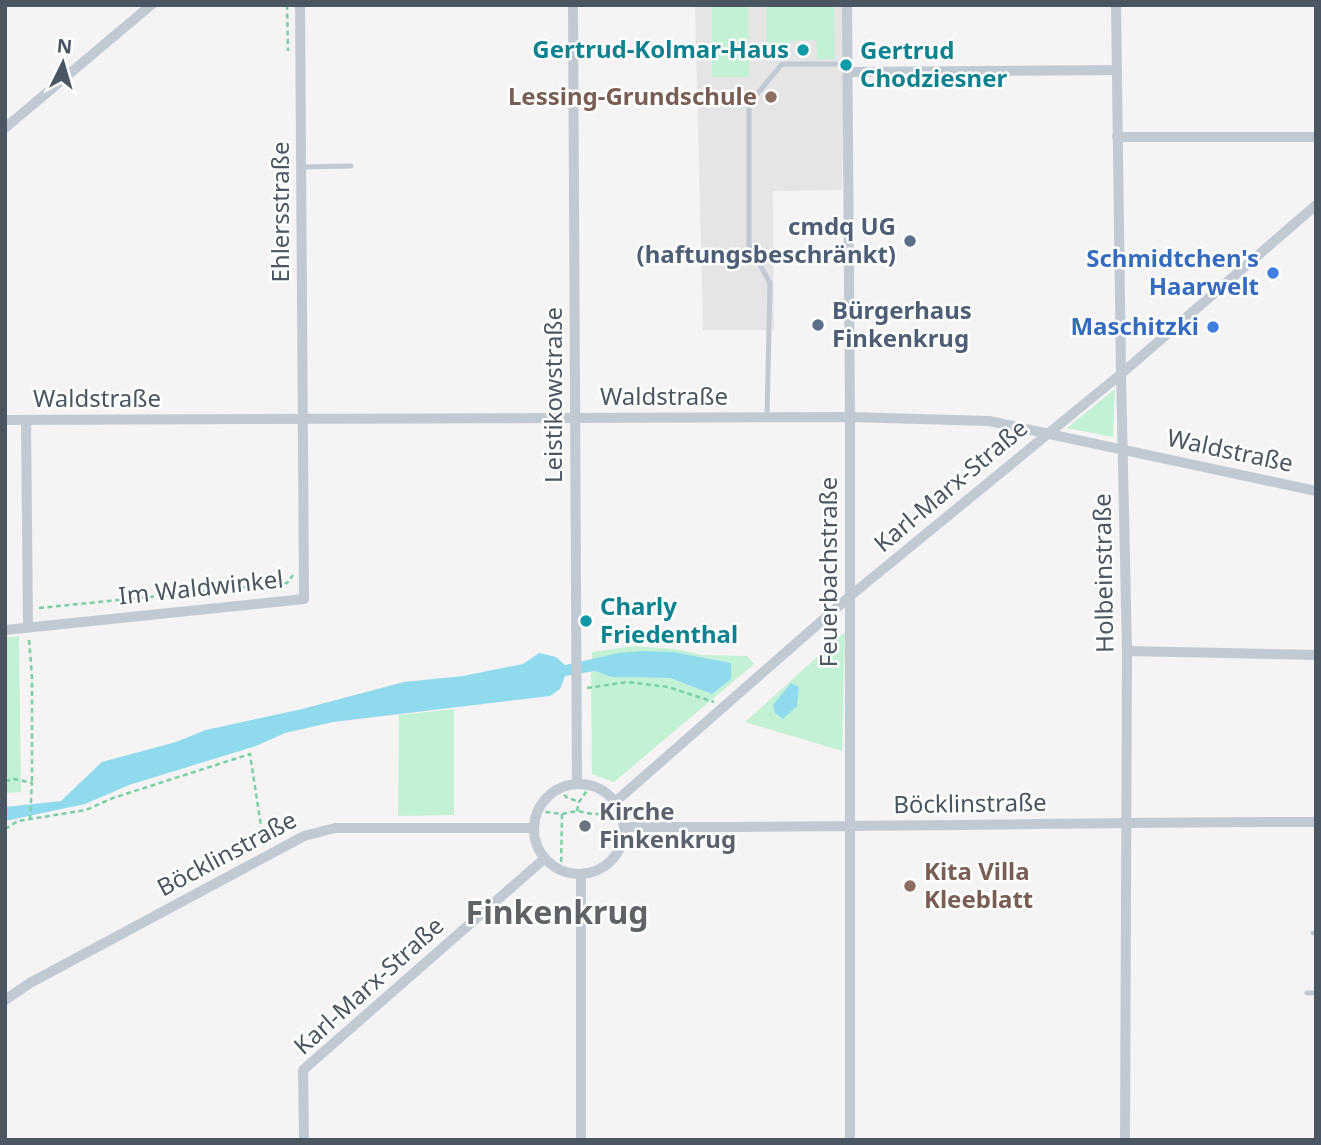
<svg xmlns="http://www.w3.org/2000/svg" width="1321" height="1145" font-family="'Noto Sans',sans-serif">
<style>
.education{fill:#e6e4e5}
.green{fill:#c3f1d5}
.water{fill:#90daee}
.lines{fill:none;stroke-linecap:round;stroke-linejoin:round}
.path{stroke:#7ad0a6;stroke-width:2.5;stroke-dasharray:5 3.5;stroke-linecap:butt}
.lane{stroke:#c1cad2;stroke-width:5}
.street{stroke:#c1cad2;stroke-width:10}
.culture-dot{fill:#0f9aa8;stroke:#fff;stroke-width:2.5}
.education-dot{fill:#8d6e63;stroke:#fff;stroke-width:2.5}
.service-dot{fill:#5c6f8a;stroke:#fff;stroke-width:2.5}
.shop-dot{fill:#3f7fe0;stroke:#fff;stroke-width:2.5}
.worship-dot{fill:#6b7280;stroke:#fff;stroke-width:2.5}
.labels{text-anchor:middle;stroke-width:5;stroke-linejoin:round;paint-order:stroke}
.culture-label{font-size:24px;font-weight:bold;fill:#0d838f;stroke:#fff;text-anchor:start}
.education-label{font-size:24px;font-weight:bold;fill:#785e54;stroke:#fff;text-anchor:end}
.street-label{font-size:24px;fill:#4a5661;stroke:#fff}
.service-label{font-size:24px;font-weight:bold;fill:#4e5e75;stroke:#fff;text-anchor:end}
.shop-label{font-size:24px;font-weight:bold;fill:#366cbe;stroke:#fff;text-anchor:end}
.worship-label{font-size:24px;font-weight:bold;fill:#5b616d;stroke:#fff;text-anchor:start}
.district-label{font-size:32px;font-weight:bold;fill:#5f6368;stroke:#fff}
</style>
<rect width="100%" height="100%" fill="#f5f3f3"/>
<polygon class="education" points="695,5 845,5 842,190 773,191 774,330 703,330"/>
<g class="green">
<polygon points="712,5 748,5 749,77 712,77"/>
<polygon points="766,5 834,5 835,59 817,59 816,40 789,41 789,60 767,60"/>
<polygon points="1115,389 1113,437 1067,428"/>
<polygon points="845,632 842,751 745,722"/>
<polygon points="19,636 21,792 5,793 5,638"/>
<path d="M633,646L675,649L702,655L747,656L754,664L614,782L592,774L591,673L595,671L612,677L670,678L712,694L730,663C683,654 639,646 592,661V652Z"/>
<polygon points="454,709 454,815 398,816 399,715"/>
</g>
<g class="water">
<polygon points="643,651 673,652 731,663 731,679 712,694 670,678 612,677 595,671 565,676 560,689 550,696 333,722 285,733 256,746 129,785 85,804 5,821 5,807 61,801 102,762 176,742 206,730 302,709 404,682 463,676 523,664 539,653 556,657 565,665 619,653"/>
<polygon points="791,683 799,687 797,706 783,719 775,713 773,705"/>
</g>
<g class="lines">
<g class="path">
<polyline points="287,5 288,51"/>
<polyline points="39,608 287,583 293,575"/>
<polyline points="29,640 32,677 32,783"/>
<polyline points="587,688 627,682 668,687 714,702"/>
<polyline points="5,781 15,779 32,783 30,818"/>
<polyline points="560,787 566,797 579,802"/>
<polyline points="537,811 562,814 561,871"/>
<polyline points="577,811 579,802 591,785"/>
<polyline points="562,814 577,811 592,814 622,814"/>
<polyline points="5,829 18,821 86,810 113,798 250,754 264,846"/>
</g>
<g class="lane">
<polyline points="302,167 351,166"/>
<polyline points="767,418 770,283 749,245 749,104 782,64 848,64"/>
<polyline points="1313,933 1316,933"/>
<polyline points="1307,993 1316,993"/>
</g>
<g class="street">
<polyline points="573,5 577,784"/>
<polyline points="847,5 850,417 850,1140"/>
<polyline points="1116,5 1121,374 1127,651 1125,1140"/>
<polyline points="848,72 1117,70"/>
<polyline points="5,128 151,5"/>
<polyline points="1117,137 1316,137"/>
<polyline points="5,420 850,417 989,421 1316,491"/>
<polyline points="26,420 28,626"/>
<polyline points="5,630 304,599 300,5"/>
<polyline points="1127,651 1316,655"/>
<circle cx="579" cy="829" r="45"/>
<polyline points="615,802 849,597 1121,374 1316,205"/>
<path d="M624,827C855,828 1085,822 1316,822"/>
<polyline points="581,875 581,1140"/>
<polyline points="5,1000 30,983 304,836 335,828 533,828"/>
<polyline points="304,1140 303,1070 544,859"/>
</g>
</g>
<g class="culture-dot">
<circle cx="803" cy="50" r="7"/>
<circle cx="846" cy="65" r="7"/>
<circle cx="586" cy="621" r="7"/>
</g>
<g class="education-dot">
<circle cx="771" cy="97" r="7"/>
<circle cx="910" cy="886" r="7"/>
</g>
<g class="service-dot">
<circle cx="910" cy="241" r="7"/>
<circle cx="818" cy="325" r="7"/>
</g>
<g class="shop-dot">
<circle cx="1273" cy="273" r="7"/>
<circle cx="1213" cy="327" r="7"/>
</g>
<circle class="worship-dot" cx="585" cy="826" r="7"/>
<g class="labels">
<g class="culture-label">
<text x="789" y="58" text-anchor="end">Gertrud-Kolmar-Haus</text>
<text x="860" y="59">Gertrud<tspan x="860" dy="28">Chodziesner</tspan></text>
<text x="600" y="615">Charly<tspan x="600" dy="28">Friedenthal</tspan></text>
</g>
<g class="education-label">
<text x="757" y="105">Lessing-Grundschule</text>
<text x="924" y="880" text-anchor="start">Kita Villa<tspan x="924" dy="28">Kleeblatt</tspan></text>
</g>
<g class="street-label">
<text transform="translate(281 212) rotate(-90)" y="8">Ehlersstraße</text>
<text transform="translate(554 395) rotate(-90)" y="8">Leistikowstraße</text>
<text x="664" y="405">Waldstraße</text>
<text x="97" y="407">Waldstraße</text>
<text transform="translate(1230 451) rotate(12)" y="8">Waldstraße</text>
<text transform="translate(951 486) rotate(-40)" y="8">Karl-Marx-Straße</text>
<text transform="translate(829 572) rotate(-90)" y="8">Feuerbachstraße</text>
<text transform="translate(1104 573) rotate(-91)" y="8">Holbeinstraße</text>
<text transform="translate(201 588) rotate(-6)" y="8">Im Waldwinkel</text>
<text transform="translate(970 804) rotate(-1)" y="8">Böcklinstraße</text>
<text transform="translate(227 854) rotate(-28)" y="8">Böcklinstraße</text>
<text transform="translate(369 986) rotate(-42)" y="8">Karl-Marx-Straße</text>
</g>
<g class="service-label">
<text x="896" y="235">cmdq UG<tspan x="896" dy="28">(haftungsbeschränkt)</tspan></text>
<text x="832" y="319" text-anchor="start">Bürgerhaus<tspan x="832" dy="28">Finkenkrug</tspan></text>
</g>
<g class="shop-label">
<text x="1259" y="267">Schmidtchen's<tspan x="1259" dy="28">Haarwelt</tspan></text>
<text x="1199" y="335">Maschitzki</text>
</g>
<g class="worship-label">
<text x="599" y="820">Kirche<tspan x="599" dy="28">Finkenkrug</tspan></text>
</g>
<g class="district-label">
<text x="557" y="924">Finkenkrug</text>
</g>
</g>
<rect width="1321" height="1145" fill="none" stroke="#4a5661" stroke-width="14"/>
<g transform="translate(63 63) rotate(5)" stroke="#ffffff" stroke-width="5" paint-order="stroke">
<path d="M0-5L12 26L0 18L-12 26Z" fill="#4a5661"/>
<text y="-10" font-size="19" font-weight="bold" text-anchor="middle" fill="#4a5661">N</text>
</g>
</svg>
